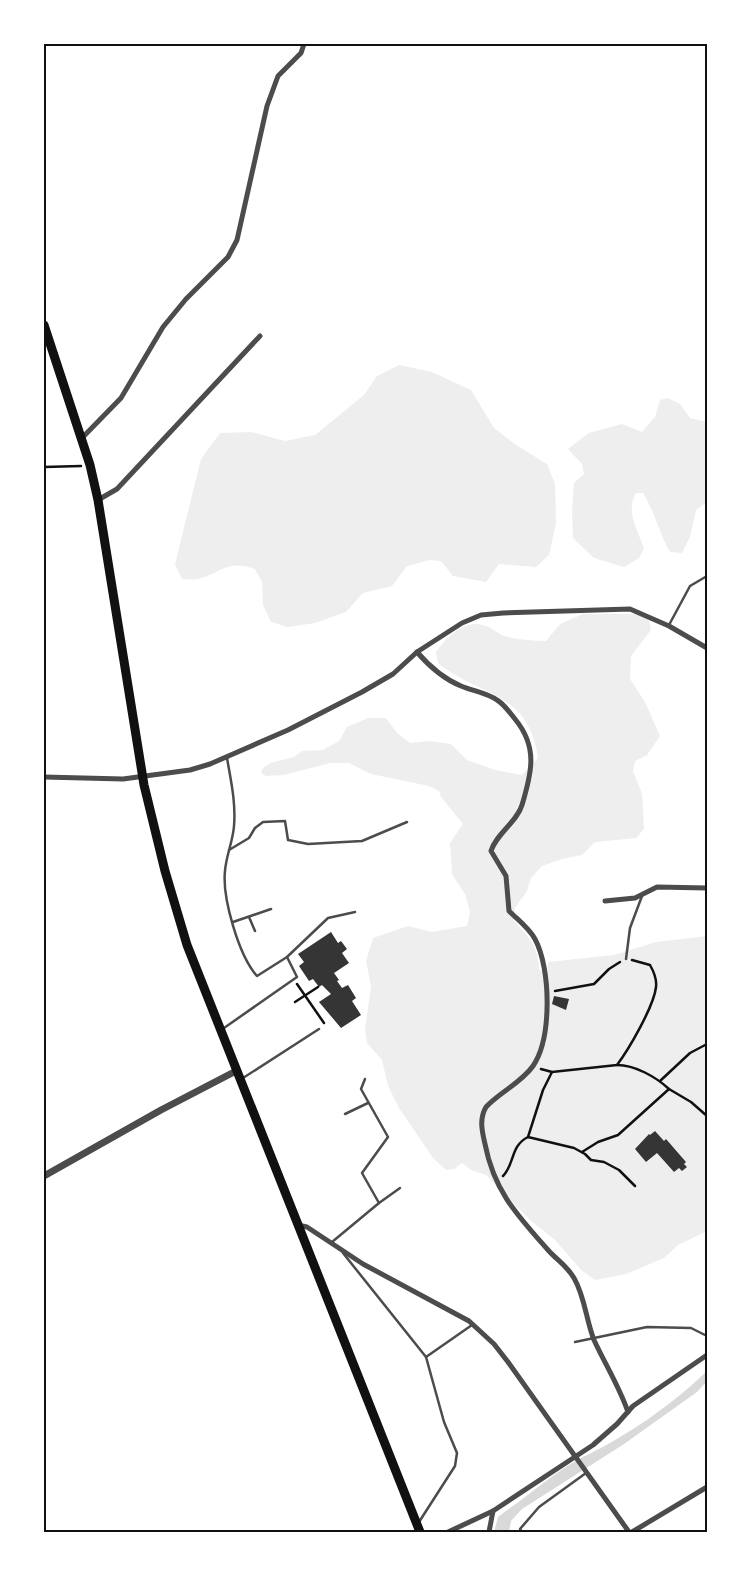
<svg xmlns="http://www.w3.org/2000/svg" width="751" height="1576" font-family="Barlow,sans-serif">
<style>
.green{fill:#eee}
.water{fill:#d9d9d9}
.building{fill:#353535}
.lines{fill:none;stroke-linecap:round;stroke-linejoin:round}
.path{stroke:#111;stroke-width:2.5}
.service{stroke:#4c4c4c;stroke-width:2.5}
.minor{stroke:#4c4c4c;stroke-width:5}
.tertiary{stroke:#4c4c4c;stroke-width:7}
.trunk{stroke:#111;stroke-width:9}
.neatline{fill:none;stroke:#111;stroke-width:2}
</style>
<rect width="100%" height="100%" fill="#fff"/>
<g class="green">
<path d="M399,365L432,372L471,390L494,428L516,445L547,464L555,484L556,523L549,555L536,567L499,564L486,582L453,576L441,561L429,560L407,566L392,586L363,593L346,612L315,623L288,627L271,622L263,605L262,582L255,569C226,559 222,573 198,579C193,580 187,579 182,579L175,564L201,459L220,433L251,432L285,441L315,435L364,395L377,376Z"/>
<path d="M668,398L680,404L690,418L707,422V502L696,510L690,537L682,553L670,552C659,533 655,512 643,493H636C625,511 638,530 644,549L639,558L624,567L594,558L573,538L572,512L574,483L584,474L582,464L568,449L589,433L622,424L642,432L655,417L660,400Z"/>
<path d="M583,614H637L649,620L651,630L631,656L630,679L645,702L660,736L647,755L635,761L633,771L642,794L644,829L636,838L595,842L582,855L562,859L542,866L531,878L527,891L515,908L514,921C529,938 538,945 539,969L547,975L548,962L614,955L656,942L707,936V1231L678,1245L664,1258L626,1274L595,1280L581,1270L555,1240L531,1221L486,1175L471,1170L462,1163L454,1169L446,1170L433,1158L399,1108L388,1086L382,1060L367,1043L365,1029L371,986L366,961L373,938L408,926L432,932L467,926L470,912L465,894L452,874L450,843L463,824L441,797L439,791L429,786L371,774L349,763H330L284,775L266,776L261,773L262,769L270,763L294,757L302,751L323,750L339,741L347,727L368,718H386L397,733L410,743L430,741L451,744L467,760L495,770L522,775L538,758C528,690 481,698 438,663L436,652C447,637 464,620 483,625C491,627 497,633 504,636C517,640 532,641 546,641L560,624Z"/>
</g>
<path class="water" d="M707,1371V1381L697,1392L624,1444L522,1509L511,1521L509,1532H494L498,1517L507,1510C531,1494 557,1470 583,1457C627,1436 672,1405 707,1371Z"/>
<g class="building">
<polygon points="331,932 338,943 341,941 347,949 342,953 349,963 334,973 339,980 337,981 342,988 348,985 356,998 352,1001 361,1015 341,1028 319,1002 331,994 322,985 319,987 313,979 309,981 299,966 304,962 298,954"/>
<polygon points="554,996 569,999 566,1010 552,1004"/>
<polygon points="655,1131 664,1141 666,1139 686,1162 684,1164 687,1167 682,1171 679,1168 674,1172 657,1153 646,1162 635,1149 649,1134 650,1135"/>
</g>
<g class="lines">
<g class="path">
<polyline points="44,467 81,466"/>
<polyline points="297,984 324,1023"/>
<polyline points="555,991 594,984 609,969 620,962"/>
<polyline points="295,1002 318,987"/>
<path d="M617,1065C635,1065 656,1077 669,1089"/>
<path d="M541,1069L552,1072L617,1065C629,1049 654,1006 656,987C657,979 654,972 650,965L632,960"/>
<polyline points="660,1081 690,1053 707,1044"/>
<polyline points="528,1137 543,1090 552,1072"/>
<polyline points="582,1152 598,1142 618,1135 669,1089 691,1102 707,1116"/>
<path d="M503,1176C515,1164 510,1146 528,1137L574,1148L585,1154L591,1160L604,1162L619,1170L635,1186"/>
</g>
<g class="service">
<polyline points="669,625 690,586 707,576"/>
<polyline points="229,850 249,838 255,828 263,822 285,821 288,840 308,844 362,841 407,822"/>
<polyline points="249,917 255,931"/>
<polyline points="233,922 271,909"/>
<polyline points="287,957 328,918 355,912"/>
<polyline points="626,959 630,928 642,896"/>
<path d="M224,1028L297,977L287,957L257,976C239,956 222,898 225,871C226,856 233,841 234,826C236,803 231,781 227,758"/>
<polyline points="243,1078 319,1029"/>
<polyline points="345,1114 368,1103"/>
<polyline points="379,1203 400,1188"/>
<polyline points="332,1242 379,1203 362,1173 388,1137 361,1089 365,1079"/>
<polyline points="343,1253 426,1357 444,1422 457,1453 455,1466 419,1522"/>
<polyline points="575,1342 647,1327 691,1328 707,1336"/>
<polyline points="426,1357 472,1325"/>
<polyline points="522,1532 520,1529 539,1507 586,1473"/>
</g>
<g class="minor">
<polyline points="81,439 121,398 163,327 186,299 228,257 237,240 267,106 278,76 301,53 304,44"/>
<polyline points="98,500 117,489 260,336"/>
<path d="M417,652C429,666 444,679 461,686C473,691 487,693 497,700C504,704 510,713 515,719C538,747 532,772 522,805C517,822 496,834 491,851L506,876L509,911C518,920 529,928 535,939C551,969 552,1038 533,1066C521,1083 500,1092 486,1107C479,1119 482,1131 485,1144C494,1191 517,1215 548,1250C557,1260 567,1266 574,1278C585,1297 586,1320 594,1340C605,1364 619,1386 628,1412"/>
<polyline points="44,777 123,779 190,770 210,764 288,730 362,692 393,674 417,652 462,623 481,615 503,613 630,609 669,626 707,648"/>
<polyline points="605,901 635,898 657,887 707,888"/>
<polyline points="298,1225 307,1227 363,1264 469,1321 494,1344 508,1362 629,1532"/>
<polyline points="448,1532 493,1511 593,1445 617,1424 633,1406 707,1355"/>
<polyline points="489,1532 493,1511"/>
<polyline points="632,1532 707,1487"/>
</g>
<polyline class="tertiary" points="44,1176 161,1110 236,1071"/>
<polyline class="trunk" points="44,325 90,465 98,500 144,785 165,871 187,945 420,1532"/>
</g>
<rect width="751" height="1576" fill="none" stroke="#ffffff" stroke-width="90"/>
<rect x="45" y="45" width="661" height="1486" class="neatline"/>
</svg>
